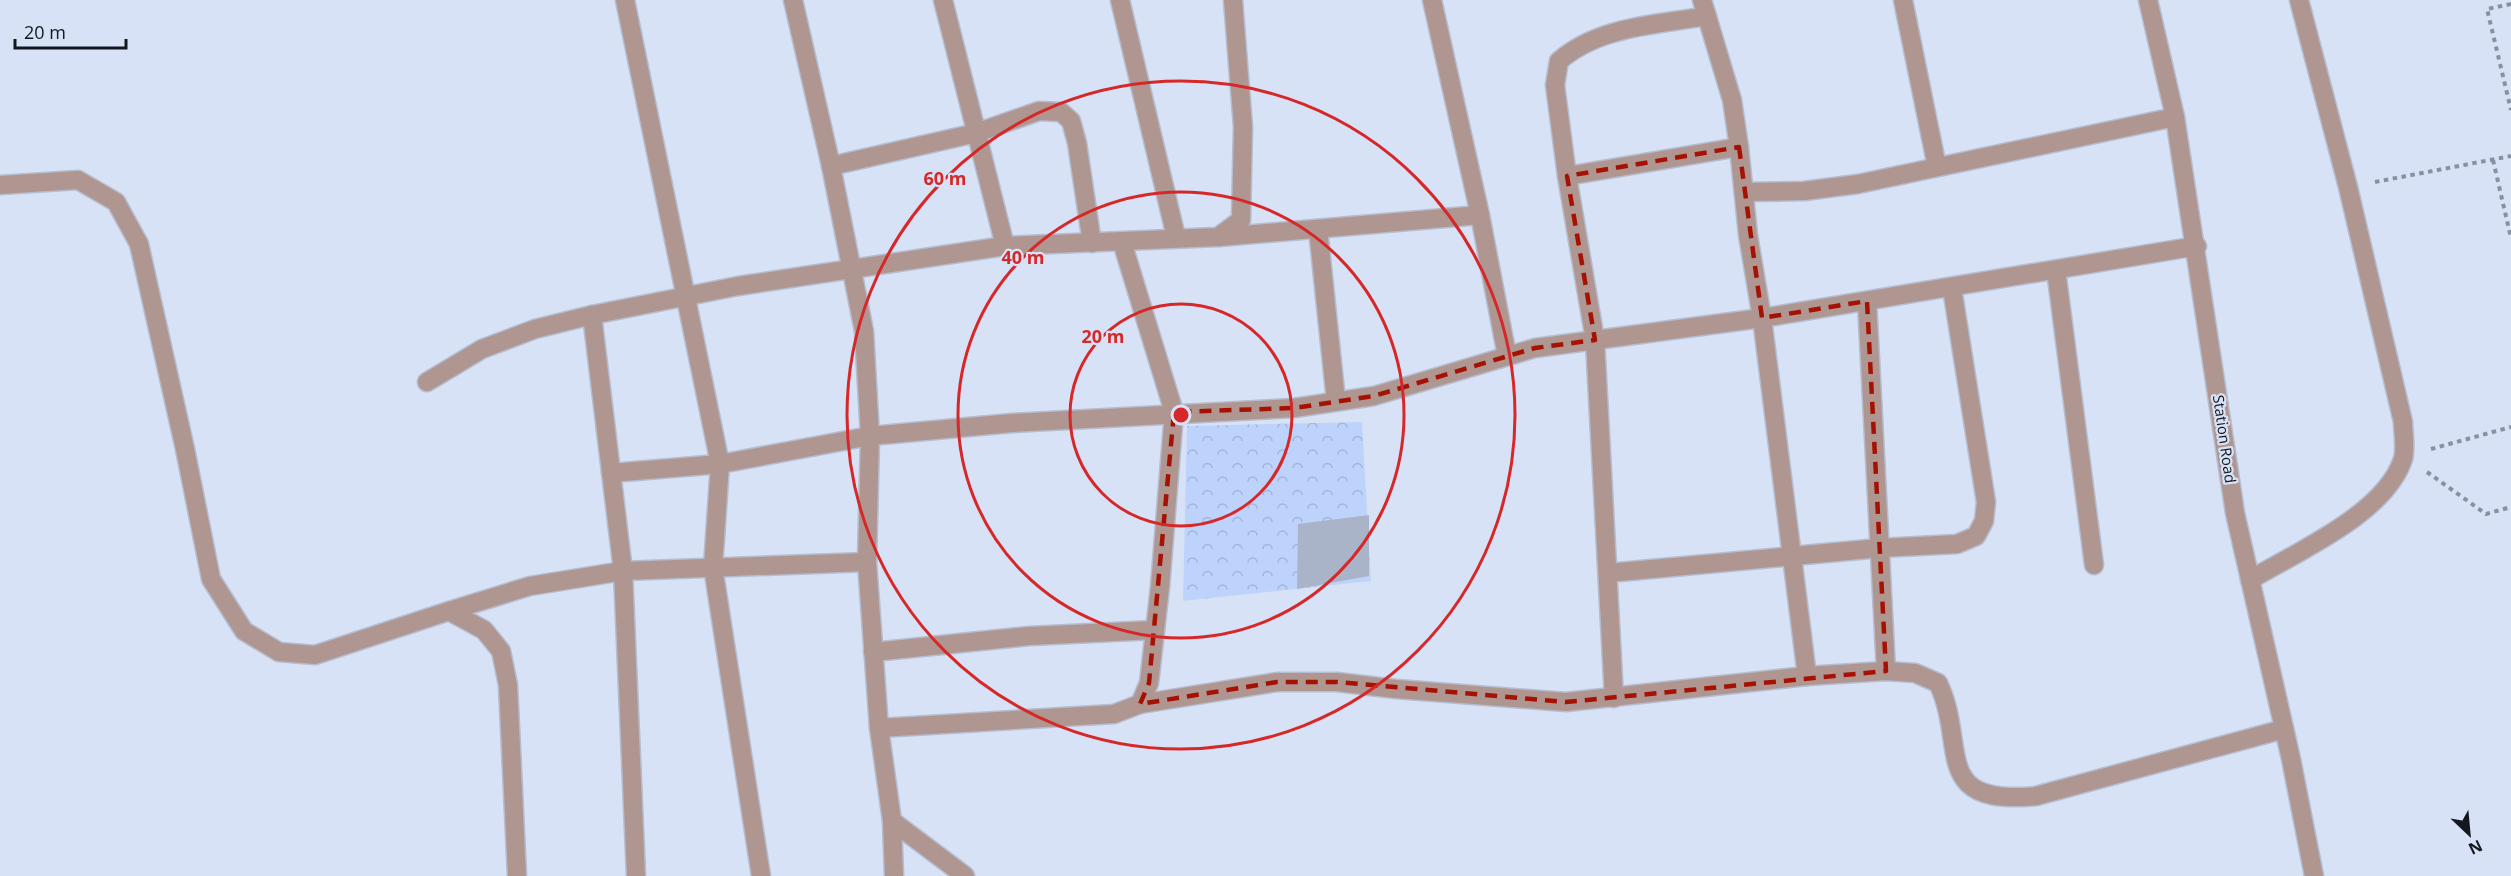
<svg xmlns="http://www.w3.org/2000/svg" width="2511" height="876" font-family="'Open Sans',sans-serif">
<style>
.park{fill:url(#park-crowns)}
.building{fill:#aab4c8}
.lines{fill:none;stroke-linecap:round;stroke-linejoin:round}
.lane-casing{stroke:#b5bdcf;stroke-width:21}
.street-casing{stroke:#b5bdcf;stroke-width:21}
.path{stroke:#8991a0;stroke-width:4;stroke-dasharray:4.5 4.5;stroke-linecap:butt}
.lane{stroke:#b09691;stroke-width:18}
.street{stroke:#b09691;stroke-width:18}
.marked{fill:none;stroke:#a51103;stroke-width:4.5;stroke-dasharray:12 8;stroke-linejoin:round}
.ring{fill:none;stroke:#d62828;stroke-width:3}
.labels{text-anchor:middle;stroke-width:4.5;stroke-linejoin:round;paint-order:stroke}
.street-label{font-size:15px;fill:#13171e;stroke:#d8e2f6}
.centre{fill:#d62828;stroke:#d8e2f6;stroke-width:3}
.ring-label{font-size:18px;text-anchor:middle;font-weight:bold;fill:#d62828;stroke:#d8e2f6;stroke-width:4.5;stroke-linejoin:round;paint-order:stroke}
</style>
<defs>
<pattern id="park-crowns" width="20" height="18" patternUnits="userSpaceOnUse" patternTransform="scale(1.5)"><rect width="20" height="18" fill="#bed3fc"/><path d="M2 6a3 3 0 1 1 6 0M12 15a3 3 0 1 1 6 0" fill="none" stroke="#a2b4d8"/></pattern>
</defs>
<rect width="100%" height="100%" fill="#d8e2f6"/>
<polygon class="park" points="1362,422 1371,581 1183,601 1187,426"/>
<polygon class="building" points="1369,515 1369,576 1297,589 1298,524"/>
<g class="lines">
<defs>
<path id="lane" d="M2250,580C2298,551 2385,514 2403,459C2406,448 2403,433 2403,422L2348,187L2299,0"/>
<g id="street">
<polyline points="625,0 720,464 713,567 761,876"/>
<polyline points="793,0 831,166 864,331 870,436 867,562 879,728 892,821 894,876"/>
<polyline points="943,0 1005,246"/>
<polyline points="1120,0 1176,237"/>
<polyline points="1432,0 1480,215 1507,356"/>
<polyline points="1702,0 1732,100 1739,147 1748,235 1762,318 1807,676"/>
<polyline points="1903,0 1937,167"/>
<polyline points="2148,0 2175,117 2235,513 2291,759 2314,876"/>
<polyline points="831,166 976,133 1039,111 1061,112 1071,121 1077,143 1092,243"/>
<polyline points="1567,176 1739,147"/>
<polyline points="0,185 78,180 116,202 139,244 185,449 211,579 244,631 279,652 315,655 449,611 484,630 501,651 508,685 517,876"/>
<polyline points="1745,192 1804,191 1858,184 2175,117"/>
<polyline points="1318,229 1336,401"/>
<polyline points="1219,237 1480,215"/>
<polyline points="2056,270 2094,565"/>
<polyline points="1867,301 1886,671"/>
<polyline points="592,315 623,571 636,876"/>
<polyline points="427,382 482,349 535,329 592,315 738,286 1005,246 1218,237 1241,220 1243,127 1233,0"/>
<polyline points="611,473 720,464 870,436 1012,423 1294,408 1374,396 1535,348 1762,318 2197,246"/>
<polyline points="1608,573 1880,548 1957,544 1976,536 1984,521 1986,502 1952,288"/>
<polyline points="449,611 530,586 623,571 867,562"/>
<polyline points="873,652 1029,636 1155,630"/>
<path d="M1614,698L1595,340L1567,176L1555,85L1559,61C1599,26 1656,25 1707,16"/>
<path d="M1140,704L1277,682H1337L1396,689L1566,702L1807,676L1886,671L1915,673L1938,683C1968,745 1929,806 2036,796L2284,729"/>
<polyline points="879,728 1114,714 1140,704 1149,683 1160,587 1174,412 1122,242"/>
<polyline points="892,821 965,876"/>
</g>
</defs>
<use href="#lane" class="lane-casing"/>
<use href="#street" class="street-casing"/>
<g class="path">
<polyline points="2511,4 2487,9 2511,110"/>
<polyline points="2493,160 2511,238"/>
<polyline points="2375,182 2511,156"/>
<polyline points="2431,449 2511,427"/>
<polyline points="2427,472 2486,514 2511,507"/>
</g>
<use href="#lane" class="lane"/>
<use href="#street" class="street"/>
</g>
<path class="marked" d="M1739,147L1762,318L1867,301L1886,671L1566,702L1337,682H1277L1140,704L1149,683L1174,412L1294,408L1374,396L1535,348L1595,340L1567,176Z"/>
<g class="ring">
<circle cx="1181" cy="415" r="111"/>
<circle cx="1181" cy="415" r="223"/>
<circle cx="1181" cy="415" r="334"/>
</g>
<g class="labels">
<g class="street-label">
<text transform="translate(2224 439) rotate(82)" y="5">Station Road</text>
</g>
</g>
<circle cx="1181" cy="415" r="9" class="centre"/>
<g class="ring-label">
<text x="945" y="185">60 m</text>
<text x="1023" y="264">40 m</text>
<text x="1103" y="343">20 m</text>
</g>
<g transform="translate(2469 834) rotate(154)" stroke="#d8e2f6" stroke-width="4.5" paint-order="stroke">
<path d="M0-4.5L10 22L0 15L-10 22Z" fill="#13171e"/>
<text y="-9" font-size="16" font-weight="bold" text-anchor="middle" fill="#13171e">N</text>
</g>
<path d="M15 39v9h111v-9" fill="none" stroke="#13171e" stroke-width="3"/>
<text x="24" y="39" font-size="18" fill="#13171e" stroke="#d8e2f6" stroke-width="4.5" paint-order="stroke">20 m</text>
</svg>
